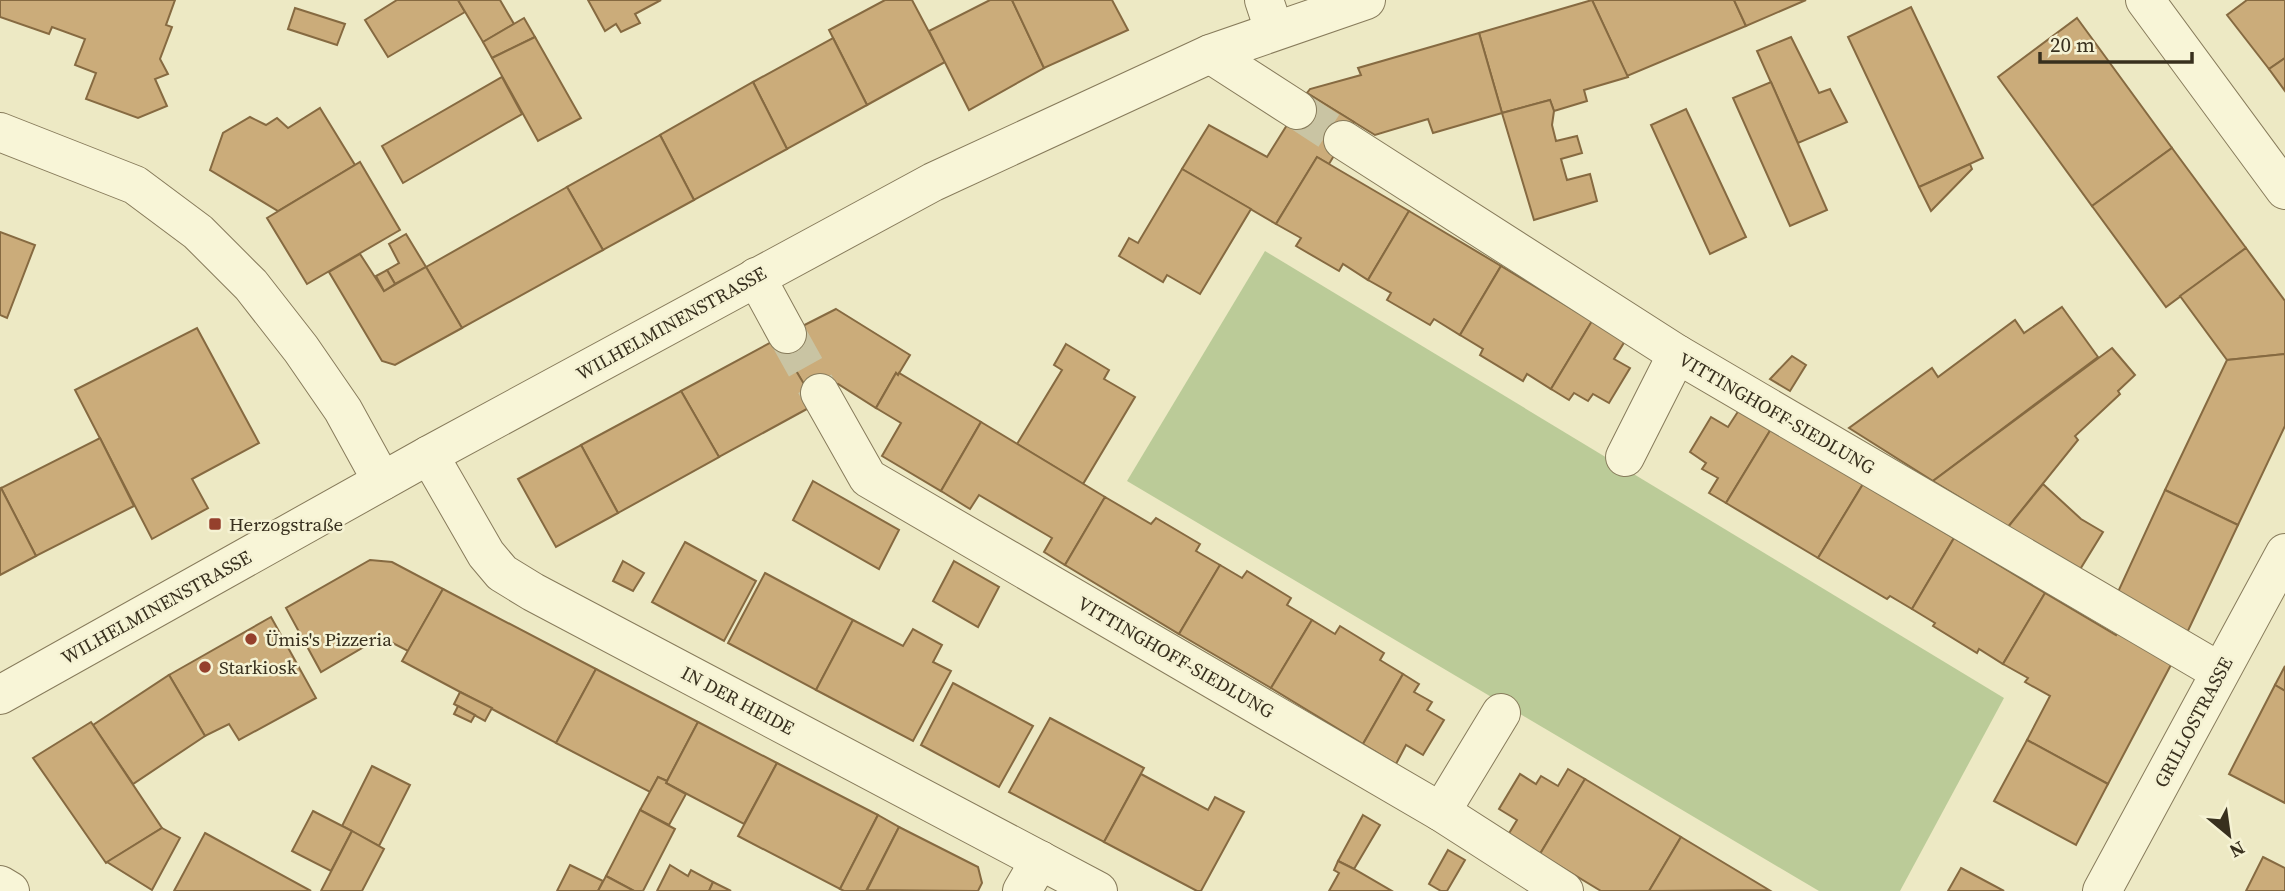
<svg xmlns="http://www.w3.org/2000/svg" width="2285" height="891" font-family="'Source Serif 4',serif">
<style>
.green{fill:#bbcb98}
.building{fill:#cbac7a;stroke:#866a41;stroke-width:2}
.lines{fill:none;stroke-linecap:round;stroke-linejoin:round}
.minor-tunnel{stroke:#c9c4a3;stroke-width:38;stroke-dasharray:38 19;stroke-linecap:butt}
.minor-casing{stroke:#877b5b;stroke-width:40}
.minor{stroke:#f8f5d7;stroke-width:38}
.poi-dot{fill:#95402c;stroke:#f5f2d3;stroke-width:2.5}
.labels{text-anchor:middle;stroke-width:5;stroke-linejoin:round;paint-order:stroke}
.street-label{font-size:19px;fill:#38301e;stroke:#f5f2d3}
.poi-label{font-size:19px;fill:#38301e;stroke:#f5f2d3;text-anchor:start}
</style>
<rect width="100%" height="100%" fill="#ede9c4"/>
<polygon class="green" points="1265,251 2004,698 1900,891 1819,891 1127,481"/>
<g class="building">
<polygon points="0,0 175,0 166,25 172,27 160,59 168,74 155,79 167,106 138,118 86,99 96,73 75,65 85,39 52,27 49,34 0,17"/>
<polygon points="397,0 458,0 465,12 388,57 365,20"/>
<polygon points="458,0 500,0 514,24 483,42"/>
<polygon points="588,0 661,0 635,14 640,23 621,32 616,24 605,31"/>
<polygon points="885,0 912,0 945,62 867,105 829,30"/>
<polygon points="990,0 1012,0 1044,68 969,110 929,31"/>
<polygon points="1012,0 1112,0 1128,30 1044,68"/>
<polygon points="1592,0 1734,0 1746,26 1627,76"/>
<polygon points="1592,0 1628,77 1584,90 1587,101 1554,111 1550,100 1502,113 1479,33"/>
<polygon points="1734,0 1806,0 1746,26"/>
<polygon points="2247,0 2285,0 2285,58 2269,69 2227,15"/>
<polygon points="1911,7 1983,158 1919,187 1848,37"/>
<polygon points="295,8 345,24 337,45 288,29"/>
<polygon points="524,18 535,37 492,58 483,42"/>
<polygon points="2077,18 2172,148 2092,206 1998,77"/>
<polygon points="1479,33 1502,113 1433,133 1428,119 1375,135 1307,93 1310,89 1361,75 1358,68"/>
<polygon points="535,37 581,118 538,141 492,58"/>
<polygon points="1791,37 1819,93 1830,89 1847,122 1798,143 1757,51"/>
<polygon points="833,38 867,105 787,149 753,82"/>
<polygon points="2285,58 2285,91 2269,69"/>
<polygon points="502,77 522,114 403,183 382,146"/>
<polygon points="753,82 787,149 694,200 660,135"/>
<polygon points="1771,82 1827,210 1790,226 1733,98"/>
<polygon points="1307,93 1354,122 1329,164 1317,157 1276,224 1182,169 1209,125 1267,157"/>
<polygon points="1550,100 1554,111 1552,125 1556,141 1577,136 1582,153 1561,159 1567,180 1590,174 1597,201 1534,220 1502,113"/>
<polygon points="320,108 355,165 278,211 210,170 223,133 250,117 266,125 277,118 288,128"/>
<polygon points="1686,109 1746,237 1710,254 1651,125"/>
<polygon points="660,135 694,200 603,250 567,187"/>
<polygon points="2172,148 2246,248 2166,307 2092,206"/>
<polygon points="1317,157 1409,211 1368,280 1343,264 1339,271 1296,246 1301,238 1276,224"/>
<polygon points="360,162 400,230 307,284 267,218"/>
<polygon points="1970,164 1972,169 1931,211 1919,187"/>
<polygon points="1182,169 1251,209 1200,294 1167,275 1163,282 1119,256 1129,238 1138,243"/>
<polygon points="567,187 603,250 462,328 426,267"/>
<polygon points="1409,211 1501,266 1460,335 1434,319 1430,325 1387,300 1391,293 1368,280"/>
<polygon points="0,232 35,245 7,318 0,315"/>
<polygon points="406,234 426,267 395,284 387,270 399,263 389,244"/>
<polygon points="2246,248 2285,301 2285,354 2227,360 2180,296"/>
<polygon points="360,254 384,291 426,267 462,328 395,365 382,361 329,272"/>
<polygon points="1501,266 1592,321 1551,389 1527,374 1523,381 1480,355 1483,349 1460,335"/>
<polygon points="387,270 395,284 384,291 376,276"/>
<polygon points="2062,307 2098,357 1933,481 1849,428 1932,368 1938,377 2015,320 2024,333"/>
<polygon points="836,309 910,355 898,375 896,373 876,408 838,384 812,398 777,339"/>
<polygon points="1592,321 1625,341 1614,359 1630,368 1609,403 1593,394 1588,401 1574,393 1569,400 1551,389"/>
<polygon points="197,328 259,443 192,479 208,508 152,539 75,390"/>
<polygon points="777,339 816,404 719,457 681,391"/>
<polygon points="1066,344 1109,370 1104,379 1135,397 1083,484 1017,444 1062,370 1054,365"/>
<polygon points="2112,348 2135,375 2118,391 2120,394 2075,436 2078,440 2008,527 1933,481"/>
<polygon points="2285,354 2285,426 2238,525 2165,490 2227,360"/>
<polygon points="1792,356 1806,365 1790,391 1770,379"/>
<polygon points="896,373 898,375 899,373 981,422 941,491 882,456 901,423 876,408"/>
<polygon points="681,391 719,457 618,513 581,445"/>
<polygon points="1739,410 1771,429 1726,503 1709,493 1718,478 1702,469 1706,463 1690,452 1711,417 1728,427"/>
<polygon points="981,422 1105,497 1065,565 1044,552 1052,538 979,495 970,509 941,491"/>
<polygon points="1771,429 1863,484 1818,558 1726,503"/>
<polygon points="100,438 134,506 36,556 1,488"/>
<polygon points="581,445 618,513 556,547 518,479"/>
<polygon points="813,481 899,530 879,569 793,520"/>
<polygon points="1863,484 1954,538 1912,609 1890,596 1887,599 1818,558"/>
<polygon points="2043,484 2081,519 2103,532 2079,571 2008,527"/>
<polygon points="1,488 36,556 0,575 0,489"/>
<polygon points="2165,490 2238,525 2185,637 2117,594"/>
<polygon points="1105,497 1151,524 1156,518 1200,544 1196,551 1220,565 1179,634 1065,565"/>
<polygon points="1954,538 2045,593 2003,664 1979,649 1977,653 1933,626 1935,623 1912,609"/>
<polygon points="685,542 756,581 724,641 652,602"/>
<polygon points="370,560 392,562 443,589 408,651 381,637 321,672 286,608"/>
<polygon points="623,561 644,573 633,591 613,581"/>
<polygon points="954,561 999,587 978,627 933,601"/>
<polygon points="1220,565 1242,578 1247,571 1291,598 1287,605 1312,620 1271,688 1179,634"/>
<polygon points="765,573 853,620 816,690 728,643"/>
<polygon points="443,589 596,669 556,743 402,661"/>
<polygon points="2045,593 2116,635 2120,628 2173,661 2108,784 2027,740 2050,696 2025,682 2028,678 2003,664"/>
<polygon points="271,617 316,698 239,740 229,724 205,736 169,675"/>
<polygon points="853,620 903,646 913,629 942,645 933,662 951,671 913,741 816,690"/>
<polygon points="1312,620 1335,634 1340,626 1384,653 1380,660 1403,674 1363,744 1271,688"/>
<polygon points="2285,666 2285,691 2275,685"/>
<polygon points="596,669 698,722 667,781 658,777 650,792 556,743"/>
<polygon points="1403,674 1419,684 1414,692 1432,702 1427,710 1444,720 1423,755 1406,745 1396,764 1363,744"/>
<polygon points="169,675 205,736 133,784 93,725"/>
<polygon points="953,683 1033,726 999,787 921,745"/>
<polygon points="2275,685 2285,691 2285,803 2229,774"/>
<polygon points="460,692 492,708 485,721 454,704"/>
<polygon points="458,706 475,715 471,722 454,714"/>
<polygon points="1050,718 1144,768 1104,842 1009,792"/>
<polygon points="91,722 162,828 106,863 33,758"/>
<polygon points="698,722 777,763 744,824 666,783"/>
<polygon points="2027,740 2108,784 2076,845 1994,801"/>
<polygon points="777,763 878,815 840,889 738,836"/>
<polygon points="372,766 410,785 379,846 342,826"/>
<polygon points="1568,769 1585,779 1540,854 1508,835 1517,820 1499,809 1520,774 1536,784 1541,776 1558,786"/>
<polygon points="1141,774 1208,810 1215,797 1244,812 1201,891 1197,891 1104,842"/>
<polygon points="658,777 667,781 666,783 686,794 669,825 640,810"/>
<polygon points="1585,779 1681,837 1649,891 1601,891 1540,854"/>
<polygon points="640,810 675,829 643,891 634,891 606,876"/>
<polygon points="313,811 352,831 331,871 292,851"/>
<polygon points="878,815 899,827 866,891 844,891 840,889"/>
<polygon points="1363,815 1380,825 1354,869 1338,861"/>
<polygon points="899,827 978,867 982,883 978,891 867,890"/>
<polygon points="162,828 180,838 152,890 107,862"/>
<polygon points="352,831 384,849 362,891 321,891"/>
<polygon points="205,833 311,891 174,891"/>
<polygon points="1681,837 1769,890 1649,891"/>
<polygon points="1448,850 1465,860 1447,891 1441,891 1429,884"/>
<polygon points="2263,857 2285,868 2285,891 2246,891"/>
<polygon points="1338,861 1354,869 1392,891 1329,891 1339,873 1334,870"/>
<polygon points="570,865 603,881 598,891 557,891"/>
<polygon points="670,865 688,876 691,870 713,882 709,891 657,891"/>
<polygon points="1961,868 2004,891 1948,891"/>
<polygon points="606,876 634,891 598,891"/>
<polygon points="713,882 731,891 709,891"/>
</g>
<g class="lines">
<g class="minor-tunnel">
<polyline points="1297,110 1343,140"/>
<polyline points="787,334 820,393"/>
</g>
<defs>
<g id="minor">
<polyline points="1264,0 1274,30"/>
<polyline points="2145,0 2285,190"/>
<polyline points="1210,54 1297,110"/>
<polyline points="0,132 135,185 198,232 251,285 301,349 343,410 382,481"/>
<polyline points="1343,140 1677,354 2220,672"/>
<polyline points="756,277 787,334"/>
<polyline points="820,393 868,478 1441,812 1564,891"/>
<polyline points="429,455 486,554 502,573 533,592 1098,891"/>
<polyline points="1625,457 1677,354"/>
<polyline points="0,695 429,455 933,182 1210,54 1366,0"/>
<polyline points="1441,812 1501,713"/>
<polyline points="0,885 10,891"/>
<polyline points="1022,891 1040,860"/>
<polyline points="2102,891 2285,553"/>
</g>
</defs>
<use href="#minor" class="minor-casing"/>
<use href="#minor" class="minor"/>
</g>
<g class="poi-dot">
<rect x="208" y="517" width="14" height="14" rx="3.5"/>
<circle cx="251" cy="639" r="7"/>
<circle cx="205" cy="667" r="7"/>
</g>
<g class="labels">
<g class="street-label">
<text transform="translate(671 323) rotate(-29)" y="7">WILHELMINENSTRASSE</text>
<text transform="translate(1777 413) rotate(30)" y="7">VITTINGHOFF-SIEDLUNG</text>
<text transform="translate(156 607) rotate(-29)" y="7">WILHELMINENSTRASSE</text>
<text transform="translate(1176 657) rotate(30)" y="7">VITTINGHOFF-SIEDLUNG</text>
<text transform="translate(738 700) rotate(28)" y="7">IN DER HEIDE</text>
<text transform="translate(2193 722) rotate(-62)" y="7">GRILLOSTRASSE</text>
</g>
<g class="poi-label">
<text x="229" y="531">Herzogstraße</text>
<text x="265" y="646">Ümis's Pizzeria</text>
<text x="219" y="674">Starkiosk</text>
</g>
</g>
<g transform="translate(2229 835) rotate(151)" stroke="#f5f2d3" stroke-width="5" paint-order="stroke">
<path d="M0-5L12 26L0 18L-12 26Z" fill="#38301e"/>
<text y="-10" font-size="19" font-weight="bold" text-anchor="middle" fill="#38301e">N</text>
</g>
<path d="M2040 52v10h152v-10" fill="none" stroke="#38301e" stroke-width="3.5"/>
<text x="2050" y="52" font-size="21" fill="#38301e" stroke="#f5f2d3" stroke-width="5" paint-order="stroke">20 m</text>
</svg>
